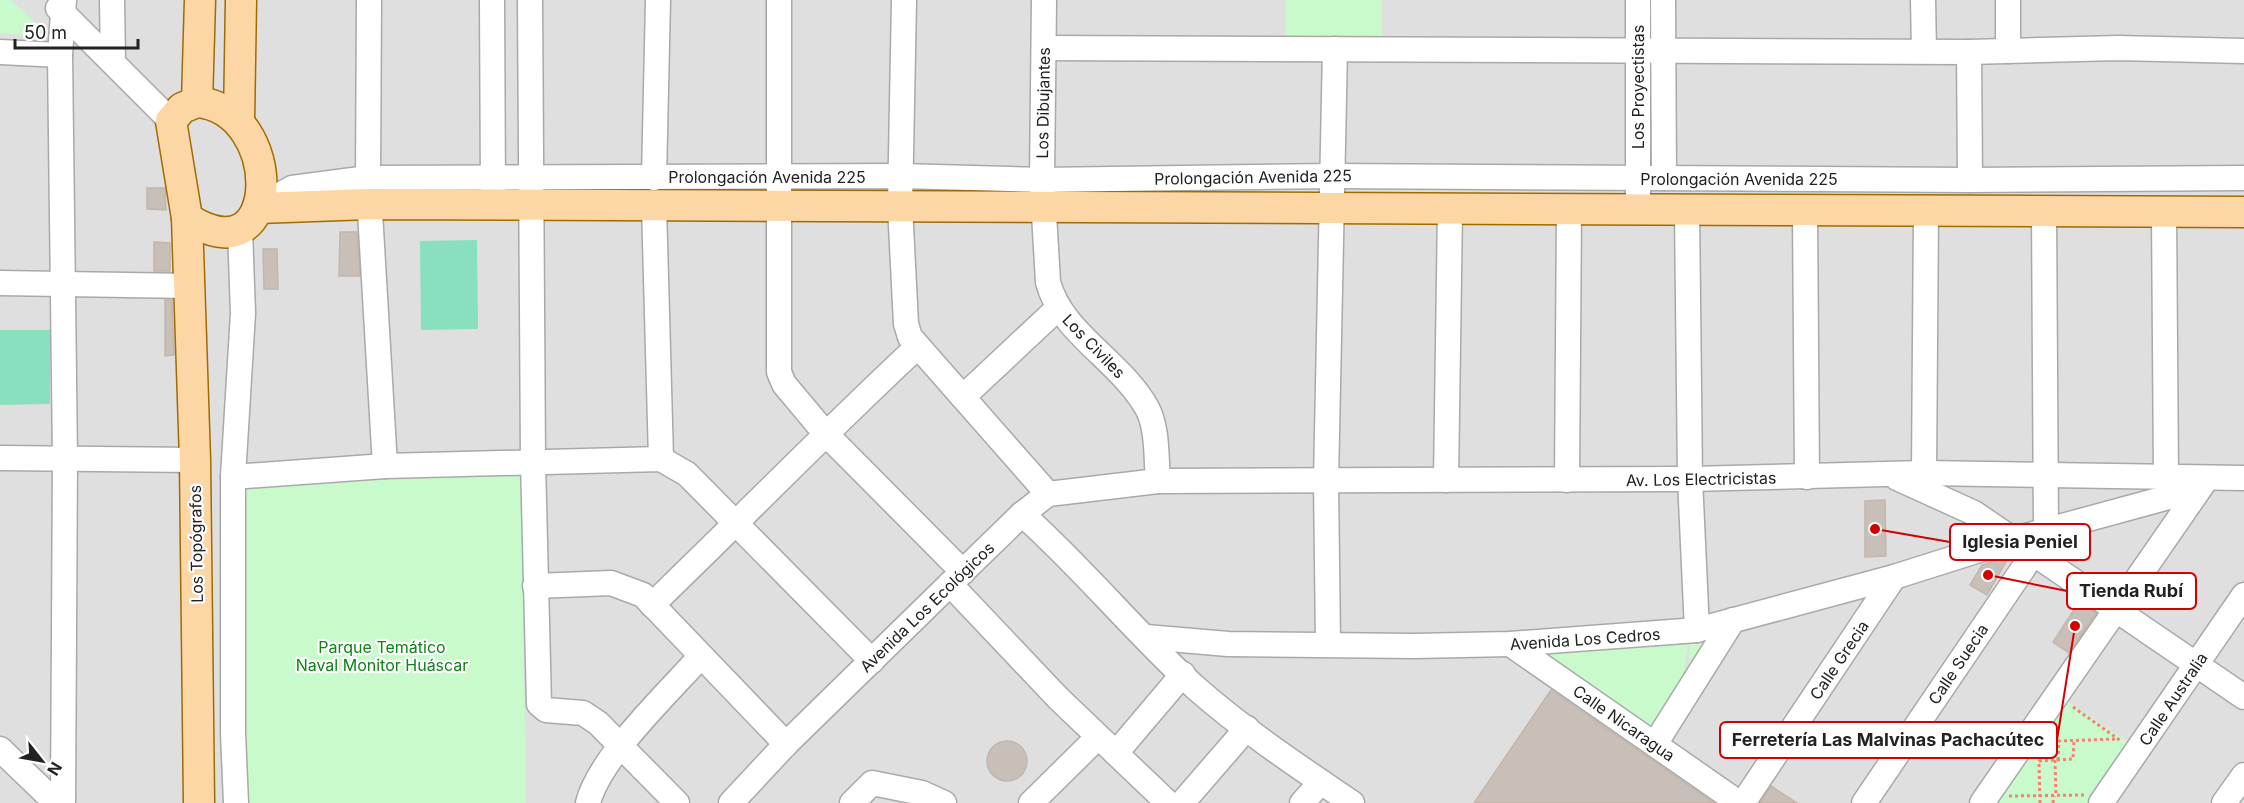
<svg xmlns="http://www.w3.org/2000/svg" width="2244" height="803" font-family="Inter,sans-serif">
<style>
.residential{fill:#e0dfdf}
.park{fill:#c8facc}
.pitch{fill:#88e0be}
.building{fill:#c7bfb8;stroke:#c4b6ab;stroke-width:1.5}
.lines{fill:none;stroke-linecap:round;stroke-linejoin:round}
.minor-casing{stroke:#a9a9a9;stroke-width:27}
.major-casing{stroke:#a06b00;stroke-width:33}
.path{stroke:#fa8072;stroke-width:3;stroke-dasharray:3 3;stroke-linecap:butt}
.minor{stroke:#fff;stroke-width:24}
.major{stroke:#fcd6a4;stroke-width:30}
.labels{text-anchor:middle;stroke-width:4.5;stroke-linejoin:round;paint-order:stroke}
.street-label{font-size:16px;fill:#222;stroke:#fff}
.park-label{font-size:16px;fill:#0c8416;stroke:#fff}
.leader{fill:none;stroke:#d40000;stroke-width:2}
.callout-dot{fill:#d40000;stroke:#fff;stroke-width:2}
.callout{fill:#fff;stroke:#d40000;stroke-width:2}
.callout-label{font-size:18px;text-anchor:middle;font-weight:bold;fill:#222}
</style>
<rect width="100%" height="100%" fill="#f2efe9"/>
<rect class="residential" x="0" y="0" width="2244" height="803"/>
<g class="park">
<polygon points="0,0 11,0 49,35 0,34"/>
<rect x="1285" y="0" width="97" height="42"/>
<polygon points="521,466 526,803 241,803 242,483"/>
<polygon points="1691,637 1714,640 1686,691"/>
<polygon points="1689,641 1679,702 1658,732 1545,651"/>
<polygon points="2061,697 2128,742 2088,803 1991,803"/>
</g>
<g class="pitch">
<polygon points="477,240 478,329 421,330 420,241"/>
<polygon points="0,330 50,330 50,404 0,405"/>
</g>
<g class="building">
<polygon points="147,188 165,188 166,210 147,209"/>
<polygon points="340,232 357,232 360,276 339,276"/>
<polygon points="154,242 170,243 170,271 154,271"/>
<polygon points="263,249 277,249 278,289 264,289"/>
<polygon points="165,300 172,300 174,355 165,356"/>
<polygon points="1885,500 1886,556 1865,557 1865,501"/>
<polygon points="2010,555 1987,595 1970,585 1982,565"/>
<polygon points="2079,602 2096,613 2069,653 2053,642"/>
<polygon points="1551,690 1714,803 1474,803"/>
<circle cx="1007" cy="761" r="20"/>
<polygon points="1771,786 1797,803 1760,803"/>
</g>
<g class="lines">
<defs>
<g id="minor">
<polyline points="112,0 113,62"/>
<polyline points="369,0 368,178 385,466"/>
<polyline points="492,0 493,193"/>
<polyline points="530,0 533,461 539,704 546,710 583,713 598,723 677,803"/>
<polyline points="779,0 779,372 784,384 825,433 963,572"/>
<polyline points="904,0 900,206 906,324 910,337 1048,494"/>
<path d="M1044,0L1042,180L1048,282C1061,333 1121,361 1147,408C1158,428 1156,459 1158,481"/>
<polyline points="1638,0 1638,193"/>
<polyline points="1663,0 1664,178"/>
<polyline points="1923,0 1924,51"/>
<polyline points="58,8 171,121"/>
<polyline points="1044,48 1969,52 2118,48 2244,51"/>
<polyline points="2008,51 2008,0"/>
<polyline points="0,52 60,55"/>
<polyline points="1969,52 1970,180"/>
<polyline points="654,178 658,0"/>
<polyline points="654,205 661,459"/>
<polyline points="272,207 281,194 292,188 368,178 901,176 1042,180 1333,176 1970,180 2244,178"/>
<polyline points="1687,210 1690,479 1697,630"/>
<polyline points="1805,212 1807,477"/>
<polyline points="2164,212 2166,476"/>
<polyline points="0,283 190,286"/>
<polyline points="963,397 1058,308"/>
<polyline points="0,458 195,460"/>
<polyline points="1924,473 1926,211"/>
<polyline points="233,477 385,466 661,459 687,474 872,661"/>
<polyline points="1897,478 1974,513 2244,697"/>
<polyline points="1446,480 1450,209"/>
<polyline points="1567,480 1569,209"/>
<path d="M1022,514C1084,569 1136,634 1197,689C1245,731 1299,767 1352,803"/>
<polyline points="950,584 1058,698 1168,803"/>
<polyline points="535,586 611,583 643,595 786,744"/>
<path d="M652,605C741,519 827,431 917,347"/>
<polyline points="1146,637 1228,644 1414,646 1510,644 1697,630 1894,577 2011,540 2169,497 2205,478"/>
<polyline points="1328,643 1326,481 1335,49"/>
<polyline points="1510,644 1739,803"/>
<polyline points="1655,744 1733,620"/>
<polyline points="0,749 56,803"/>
<polyline points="1116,753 1183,674"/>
<polyline points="63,803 65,459 60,55 64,0"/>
<polyline points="236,803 233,733 233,477 243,313 240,230"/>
<path d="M588,803C599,758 669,692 701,656"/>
<polyline points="731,803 786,744 950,584 1022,514 1048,494 1158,481 1690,479 1924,473 2244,478"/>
<polyline points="852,803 872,783 922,793 944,803"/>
<polyline points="1031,803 1098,737"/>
<polyline points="1182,803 1247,728"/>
<polyline points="1302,803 1321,782"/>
<polyline points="1743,803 1894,577"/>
<polyline points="1864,803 2033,554 2046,530 2044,211"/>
<polyline points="1982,803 2205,481"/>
<polyline points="2101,803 2244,595"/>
<polyline points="2224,803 2244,775"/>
</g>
<g id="major">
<path d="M197,102C284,109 285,282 187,218L171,121L182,108Z"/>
<polyline points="197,102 200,0"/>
<polyline points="239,121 241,0"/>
<polyline points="258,208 369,204 2244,212"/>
<polyline points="187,218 195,460 199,803"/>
</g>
</defs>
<use href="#minor" class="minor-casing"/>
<use href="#major" class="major-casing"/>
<g class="path">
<polyline points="2073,707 2121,741"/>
<polyline points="2055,760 2056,796"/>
<polyline points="2058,760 2059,741 2116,739"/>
<polyline points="2009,796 2084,795"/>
<polyline points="2040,803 2039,761 2073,759 2074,741"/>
<polyline points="2053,803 2054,796"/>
</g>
<use href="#minor" class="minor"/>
<use href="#major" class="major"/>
</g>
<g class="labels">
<g class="street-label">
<text transform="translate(1638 87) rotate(-90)" y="6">Los Proyectistas</text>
<text transform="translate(1043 103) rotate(-89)" y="6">Los Dibujantes</text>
<text x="767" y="183">Prolongación Avenida 225</text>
<text transform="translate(1253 177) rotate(-1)" y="6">Prolongación Avenida 225</text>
<text x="1739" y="185">Prolongación Avenida 225</text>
<text transform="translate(1094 346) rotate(46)" y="6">Los Civiles</text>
<text transform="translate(1701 479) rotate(-1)" y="6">Av. Los Electricistas</text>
<text transform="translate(196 544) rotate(-91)" y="6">Los Topógrafos</text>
<text transform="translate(927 607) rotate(-44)" y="6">Avenida Los Ecológicos</text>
<text transform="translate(1585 639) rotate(-4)" y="6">Avenida Los Cedros</text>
<text transform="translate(1839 660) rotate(-56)" y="6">Calle Grecia</text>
<text transform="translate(1958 664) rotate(-56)" y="6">Calle Suecia</text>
<text transform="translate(2173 699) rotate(-56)" y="6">Calle Australia</text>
<text transform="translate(1624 723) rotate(35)" y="6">Calle Nicaragua</text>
</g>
<g class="park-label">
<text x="382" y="653">Parque Temático<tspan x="382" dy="18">Naval Monitor Huáscar</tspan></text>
</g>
</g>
<path class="leader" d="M1875 529L1950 542M1988 575L2067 591M2075 626L2057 740"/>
<g class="callout-dot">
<circle cx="1875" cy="529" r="6"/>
<circle cx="1988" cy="575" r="6"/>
<circle cx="2075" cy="626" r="6"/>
</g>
<g class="callout">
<rect x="1950" y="524" width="140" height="36" rx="6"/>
<rect x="2067" y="573" width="129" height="36" rx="6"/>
<rect x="1720" y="722" width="337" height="36" rx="6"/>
</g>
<g class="callout-label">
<text x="2020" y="548">Iglesia Peniel</text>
<text x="2131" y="597">Tienda Rubí</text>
<text x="1888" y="746">Ferretería Las Malvinas Pachacútec</text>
</g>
<g transform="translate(42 761) rotate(121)" stroke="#ffffff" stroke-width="4.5" paint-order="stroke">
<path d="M0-4.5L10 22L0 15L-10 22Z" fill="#222222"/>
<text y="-9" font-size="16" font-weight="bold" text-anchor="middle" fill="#222222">N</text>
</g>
<path d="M15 39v9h123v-9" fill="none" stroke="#222222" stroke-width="3"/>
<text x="24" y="39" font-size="18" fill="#222222" stroke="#ffffff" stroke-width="4.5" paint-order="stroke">50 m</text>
</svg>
